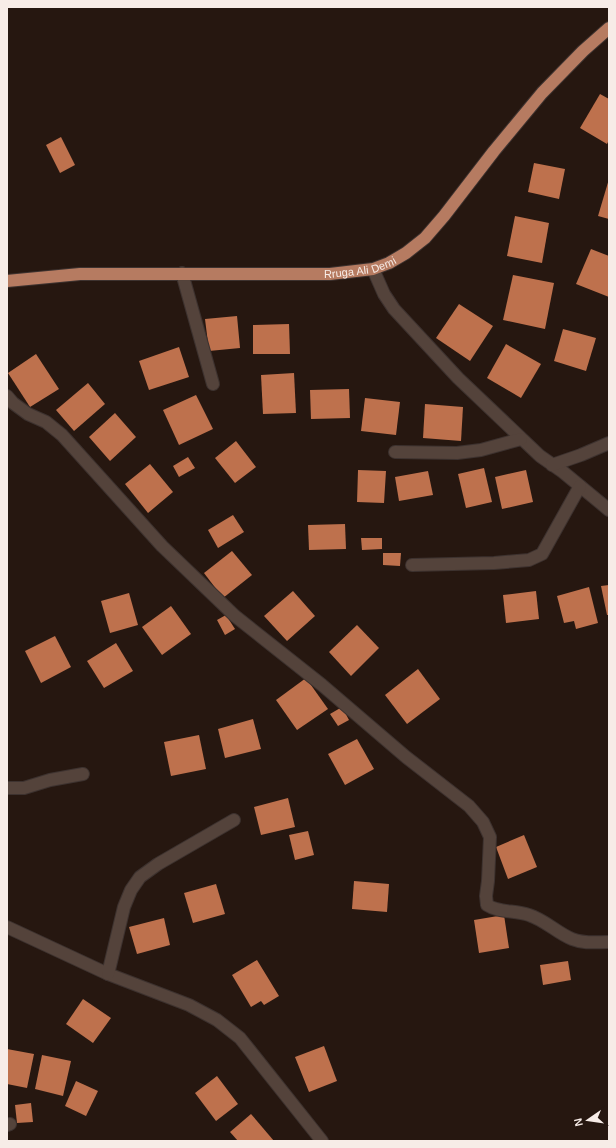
<svg xmlns="http://www.w3.org/2000/svg" width="616" height="1148" font-family="Helvetica,sans-serif">
<style>
.building{fill:#be714d}
.lines{fill:none;stroke-linecap:round;stroke-linejoin:round}
.minor-casing{stroke:#3d322f;stroke-width:14}
.major-casing{stroke:#3d322f;stroke-width:14}
.minor{stroke:#54433b;stroke-width:12}
.major{stroke:#b67b61;stroke-width:12}
.labels{text-anchor:middle;stroke-width:3.5;stroke-linejoin:round;paint-order:stroke}
.street-label{font-size:11px;fill:#f7ece7;stroke:#261710}
</style>
<rect width="100%" height="100%" fill="#261710"/>
<g class="building">
<polygon points="600,94 609,99 609,140 607,144 580,128"/>
<polygon points="61,137 75,165 60,173 46,145"/>
<polygon points="534,163 565,169 559,199 528,192"/>
<polygon points="609,179 609,219 598,216"/>
<polygon points="515,216 549,223 542,263 507,256"/>
<polygon points="591,249 609,256 609,297 576,284"/>
<polygon points="513,275 554,283 545,329 503,320"/>
<polygon points="459,304 493,326 470,361 436,338"/>
<polygon points="237,316 240,348 209,351 205,319"/>
<polygon points="289,324 290,354 253,354 253,325"/>
<polygon points="563,329 596,338 586,371 554,361"/>
<polygon points="506,344 541,364 521,398 487,378"/>
<polygon points="179,347 189,377 149,390 139,361"/>
<polygon points="36,354 59,389 30,407 8,373"/>
<polygon points="294,373 296,413 263,414 261,375"/>
<polygon points="88,383 105,404 74,431 56,410"/>
<polygon points="349,389 350,418 311,419 310,390"/>
<polygon points="196,395 213,429 179,445 163,410"/>
<polygon points="365,398 400,402 396,435 361,431"/>
<polygon points="425,404 463,407 461,441 423,438"/>
<polygon points="115,413 136,437 110,461 89,437"/>
<polygon points="236,441 256,467 235,483 215,458"/>
<polygon points="188,457 195,468 179,477 173,466"/>
<polygon points="150,464 173,492 148,513 125,484"/>
<polygon points="484,468 492,502 466,508 458,474"/>
<polygon points="358,470 386,471 384,503 357,502"/>
<polygon points="526,470 533,502 502,509 495,477"/>
<polygon points="428,471 433,495 399,501 395,477"/>
<polygon points="233,515 244,532 218,548 208,530"/>
<polygon points="345,524 346,549 309,550 308,525"/>
<polygon points="361,538 382,538 382,549 362,550"/>
<polygon points="232,551 252,575 223,598 204,573"/>
<polygon points="383,553 401,553 400,566 383,565"/>
<polygon points="609,585 609,615 607,615 601,586"/>
<polygon points="589,587 598,623 576,629 574,621 564,623 557,596"/>
<polygon points="293,591 315,616 287,641 264,616"/>
<polygon points="536,591 539,619 506,623 503,595"/>
<polygon points="129,593 138,625 110,633 101,601"/>
<polygon points="171,606 191,634 162,655 142,627"/>
<polygon points="226,615 235,629 225,635 217,620"/>
<polygon points="357,625 379,648 351,676 329,652"/>
<polygon points="55,636 71,667 41,683 25,651"/>
<polygon points="116,643 133,671 104,688 87,661"/>
<polygon points="418,669 440,699 407,724 385,695"/>
<polygon points="306,678 328,709 297,730 276,700"/>
<polygon points="342,707 349,720 338,726 330,714"/>
<polygon points="253,719 261,749 225,758 218,729"/>
<polygon points="199,735 206,769 171,776 164,742"/>
<polygon points="357,739 374,769 345,785 328,754"/>
<polygon points="288,798 295,827 261,835 254,807"/>
<polygon points="308,831 314,855 295,860 289,835"/>
<polygon points="524,835 537,867 508,879 496,847"/>
<polygon points="354,881 389,884 387,912 352,909"/>
<polygon points="216,884 225,914 193,923 184,893"/>
<polygon points="504,915 509,948 479,953 474,920"/>
<polygon points="164,918 170,945 137,954 129,927"/>
<polygon points="257,960 279,996 264,1005 261,1001 251,1007 232,975"/>
<polygon points="568,961 571,980 543,985 540,965"/>
<polygon points="83,999 111,1018 93,1043 66,1024"/>
<polygon points="324,1046 337,1081 309,1092 295,1057"/>
<polygon points="7,1049 34,1054 27,1088 7,1084"/>
<polygon points="42,1055 71,1061 63,1096 35,1089"/>
<polygon points="217,1076 238,1104 216,1121 195,1093"/>
<polygon points="76,1081 98,1091 86,1116 65,1106"/>
<polygon points="31,1103 33,1122 17,1123 15,1105"/>
<polygon points="251,1114 274,1141 238,1141 230,1132"/>
</g>
<g class="lines">
<defs>
<g id="minor">
<polyline points="373,269 384,294 394,309 458,378 540,456 563,472 609,510"/>
<polyline points="182,273 213,384"/>
<path d="M7,396L13,403L28,414L46,422L62,435L162,546L235,616L322,685L406,757L469,806L483,822L490,837L488,881L486,896L487,905C499,913 515,910 529,915C545,920 557,933 572,939C584,944 597,942 609,942"/>
<polyline points="395,452 457,453 481,450 521,439"/>
<polyline points="552,465 581,455 609,443"/>
<polyline points="412,565 494,563 529,560 542,554 580,486"/>
<polyline points="7,788 24,788 50,780 83,774"/>
<polyline points="7,927 108,974 189,1005 217,1020 240,1038 322,1141"/>
<polyline points="108,974 124,907 131,890 140,877 158,864 234,820"/>
<polyline points="7,1125 10,1124"/>
</g>
<g id="major">
<path id="s1" d="M7,281L80,274H330L373,269L389,263L406,253L425,238L444,216L494,151L542,93L583,51L609,28"/>
</g>
</defs>
<use href="#minor" class="minor-casing"/>
<use href="#major" class="major-casing"/>
<use href="#minor" class="minor"/>
<use href="#major" class="major"/>
</g>
<g class="labels">
<g class="street-label">
<text dy="4" stroke="none"><textPath href="#s1" startOffset="354">Rruga Ali Demi</textPath></text>
</g>
</g>
<rect width="616" height="1148" fill="none" stroke="#f7ece7" stroke-width="16"/>
<g transform="translate(588 1120) rotate(257)" stroke="#261710" stroke-width="3" paint-order="stroke">
<path d="M0-3L7 15L0 10L-7 15Z" fill="#f7ece7"/>
<text y="-6" font-size="11" font-weight="bold" text-anchor="middle" fill="#f7ece7">N</text>
</g>
</svg>
